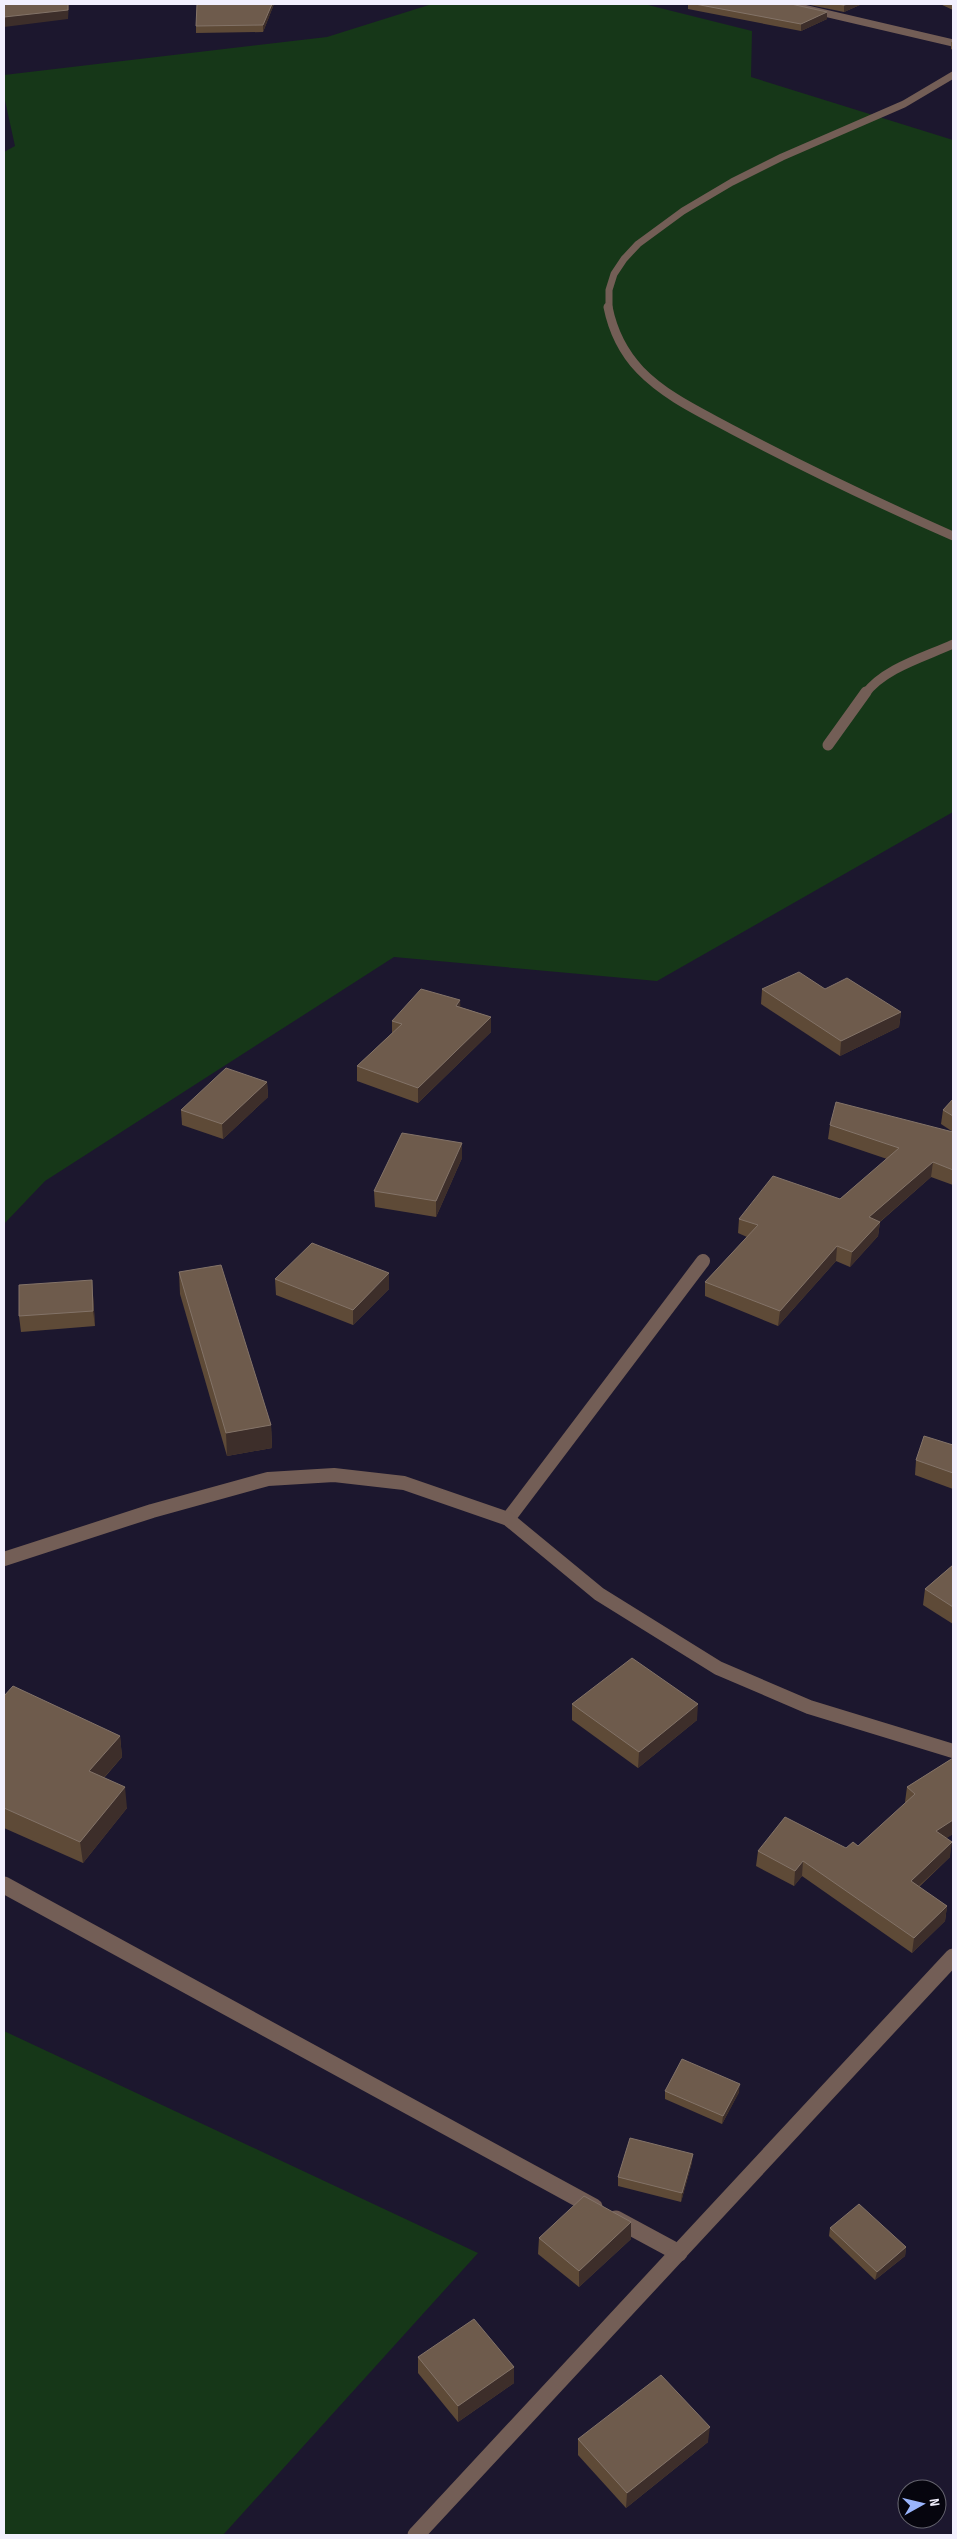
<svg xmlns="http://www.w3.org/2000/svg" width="957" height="2539" font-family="'Sofia Sans Condensed',sans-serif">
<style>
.green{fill:#163718}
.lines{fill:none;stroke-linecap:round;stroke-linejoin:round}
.minor-far4{stroke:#735e56;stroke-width:7}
.minor-far3{stroke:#735e56;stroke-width:9}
.minor-far2{stroke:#735e56;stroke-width:11}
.minor-far1{stroke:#735e56;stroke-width:14}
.minor{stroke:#735e56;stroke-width:17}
.wall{fill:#5e4a37}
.shaded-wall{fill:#3d2e2a}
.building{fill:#6e5b4c;stroke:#837368}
</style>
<rect width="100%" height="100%" fill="#1c172e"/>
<g class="green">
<polygon points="432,4 644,4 752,31 751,77 953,140 953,812 657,981 394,957 45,1181 4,1224 4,152 15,146 4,96 4,75 327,37"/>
<polygon points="4,2031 478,2253 223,2535 4,2535"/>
</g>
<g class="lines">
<g class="minor-far4">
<polyline points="786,4 953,43"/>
<polyline points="609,308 609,290 614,274 624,259 638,244 683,211 732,182 782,157 904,104 953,75"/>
</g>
<g class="minor-far3">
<path d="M608,307C613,332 623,352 640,370C666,397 702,413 733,430C805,468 878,503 953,536"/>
<path d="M865,694C884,668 925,657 953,644"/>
</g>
<polyline class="minor-far2" points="828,745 866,692"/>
<g class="minor-far1">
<polyline points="508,1519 703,1261"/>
<polyline points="4,1559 152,1511 268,1479 334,1475 404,1483 508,1519 599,1594 718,1668 809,1707 953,1751"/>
</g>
<g class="minor">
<polyline points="4,1885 594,2207"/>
<polyline points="616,2219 679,2253"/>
<polyline points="416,2535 953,1957"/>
</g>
</g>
<g class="wall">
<polygon points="197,4 274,4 263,32 196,33 196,26"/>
<polygon points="688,4 791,4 827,19 801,31 688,9"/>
<polygon points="805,4 862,4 844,12"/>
<polygon points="940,4 953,4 953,10"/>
<polygon points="951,42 953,42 953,50 951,49"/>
<polygon points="762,989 825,989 901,1012 899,1027 840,1056 761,1004"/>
<polygon points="460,1007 491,1017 491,1032 418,1103 357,1081 357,1066 392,1033 392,1021"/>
<polygon points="267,1082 268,1097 223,1139 182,1125 181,1110"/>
<polygon points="953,1099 953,1132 941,1124 943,1110"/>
<polygon points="830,1125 953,1132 953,1185 931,1177 880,1222 878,1236 850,1267 836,1261 778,1326 705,1296 705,1282 747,1237 738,1233 739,1219 840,1199 887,1159 828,1139"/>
<polygon points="462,1158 436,1217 375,1207 374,1191"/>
<polygon points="179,1272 271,1425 272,1448 227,1456 180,1294"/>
<polygon points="275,1279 389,1289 353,1325 276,1295"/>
<polygon points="93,1295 95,1326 21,1332 19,1316"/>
<polygon points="953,1445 953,1489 915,1475 916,1460"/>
<polygon points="953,1565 953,1624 923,1605 925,1589"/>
<polygon points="4,1696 120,1736 122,1757 104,1778 127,1808 83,1863 4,1828"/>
<polygon points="572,1704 697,1720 638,1768 572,1720"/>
<polygon points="953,1758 953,1834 946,1838 950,1857 919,1887 947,1906 945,1921 912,1953 802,1876 794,1886 756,1866 758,1851 846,1848 858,1846 906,1803 905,1802 907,1787"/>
<polygon points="665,2091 739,2092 722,2124 665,2099"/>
<polygon points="692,2162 681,2202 618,2186 618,2177"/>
<polygon points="631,2222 631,2239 579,2287 538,2254 539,2238"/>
<polygon points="830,2228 906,2247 905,2256 875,2280 829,2236"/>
<polygon points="418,2357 514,2367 514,2383 458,2422 418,2373"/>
<polygon points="578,2439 708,2442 626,2508 578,2455"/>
</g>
<g class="shaded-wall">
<polygon points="69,4 68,19 4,27 4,17"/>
<polygon points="272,4 274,4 263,32 263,25"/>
<polygon points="848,4 862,4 844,12 844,5"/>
<polygon points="827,12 827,19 801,31 801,24"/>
<polygon points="460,1000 461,1015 456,1006"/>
<polygon points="901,1012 899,1027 840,1056 841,1041"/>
<polygon points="491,1017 491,1032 418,1103 418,1088"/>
<polygon points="267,1082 268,1097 223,1139 222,1124"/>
<polygon points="462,1143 462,1158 436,1217 436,1201"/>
<polygon points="933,1162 931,1177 868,1232 869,1217"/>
<polygon points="880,1222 878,1236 850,1267 852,1252"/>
<polygon points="837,1246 836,1261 778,1326 780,1311"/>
<polygon points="389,1273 389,1289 353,1325 353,1310"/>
<polygon points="92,1280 93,1295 95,1326 93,1311"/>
<polygon points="271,1425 272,1448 227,1456 226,1433"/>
<polygon points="698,1704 697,1720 638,1768 639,1752"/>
<polygon points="120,1736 122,1757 91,1792 89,1771"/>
<polygon points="125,1787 127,1808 83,1863 80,1842"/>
<polygon points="953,1820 953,1834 934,1846 936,1831"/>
<polygon points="952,1842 950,1857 908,1896 911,1881"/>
<polygon points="803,1861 802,1876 794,1886 795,1871"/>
<polygon points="947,1906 945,1921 912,1953 914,1938"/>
<polygon points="740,2084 739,2092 722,2124 723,2116"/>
<polygon points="693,2154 692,2162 681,2202 682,2193"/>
<polygon points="631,2222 631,2239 579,2287 579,2271"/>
<polygon points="906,2247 905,2256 875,2280 877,2272"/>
<polygon points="514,2367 514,2383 458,2422 458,2406"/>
<polygon points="710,2427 708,2442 626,2508 627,2493"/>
</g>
<g class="building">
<polygon points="4,4 68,4 68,10 4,17"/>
<polygon points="197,4 272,4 263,25 196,26"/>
<polygon points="695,4 791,4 827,12 801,24"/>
<polygon points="836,4 848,4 844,5"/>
<polygon points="799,972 825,989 847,978 901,1012 841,1041 762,989"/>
<polygon points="421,989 460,1000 456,1006 491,1017 418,1088 357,1066 402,1024 392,1021"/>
<polygon points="226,1068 267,1082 222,1124 181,1110"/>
<polygon points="953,1099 953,1116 943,1110"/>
<polygon points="836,1102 953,1132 953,1170 933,1162 869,1217 880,1222 852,1252 837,1246 780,1311 705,1282 758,1225 739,1219 773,1176 840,1199 899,1148 830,1125"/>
<polygon points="402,1133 462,1143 436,1201 374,1191"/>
<polygon points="312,1243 389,1273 353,1310 275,1279"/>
<polygon points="221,1265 271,1425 226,1433 179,1272"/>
<polygon points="92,1280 93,1311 19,1316 19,1285"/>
<polygon points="924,1436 953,1445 953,1473 916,1460"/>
<polygon points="953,1565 953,1607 925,1589"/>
<polygon points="632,1658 698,1704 639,1752 572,1704"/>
<polygon points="13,1686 120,1736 89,1771 125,1787 80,1842 4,1808 4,1696"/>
<polygon points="953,1758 953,1820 936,1831 952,1842 911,1881 947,1906 914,1938 803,1861 795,1871 758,1851 785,1817 846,1848 853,1842 858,1846 915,1794 907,1787"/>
<polygon points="682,2059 740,2084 723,2116 665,2091"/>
<polygon points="630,2138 693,2154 682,2193 618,2177"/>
<polygon points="584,2196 631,2222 579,2271 539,2238"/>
<polygon points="859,2204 906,2247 877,2272 830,2228"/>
<polygon points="474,2319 514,2367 458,2406 418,2357"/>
<polygon points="661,2375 710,2427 627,2493 578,2439"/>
</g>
<rect width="957" height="2539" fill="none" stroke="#f2f0fe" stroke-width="10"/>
<g transform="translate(922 2504) rotate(82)"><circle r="24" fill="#06050e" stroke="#64636e"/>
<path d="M0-4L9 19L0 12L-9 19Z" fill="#9ab5fd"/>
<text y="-8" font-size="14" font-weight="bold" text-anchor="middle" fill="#f2f0fe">N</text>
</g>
</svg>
